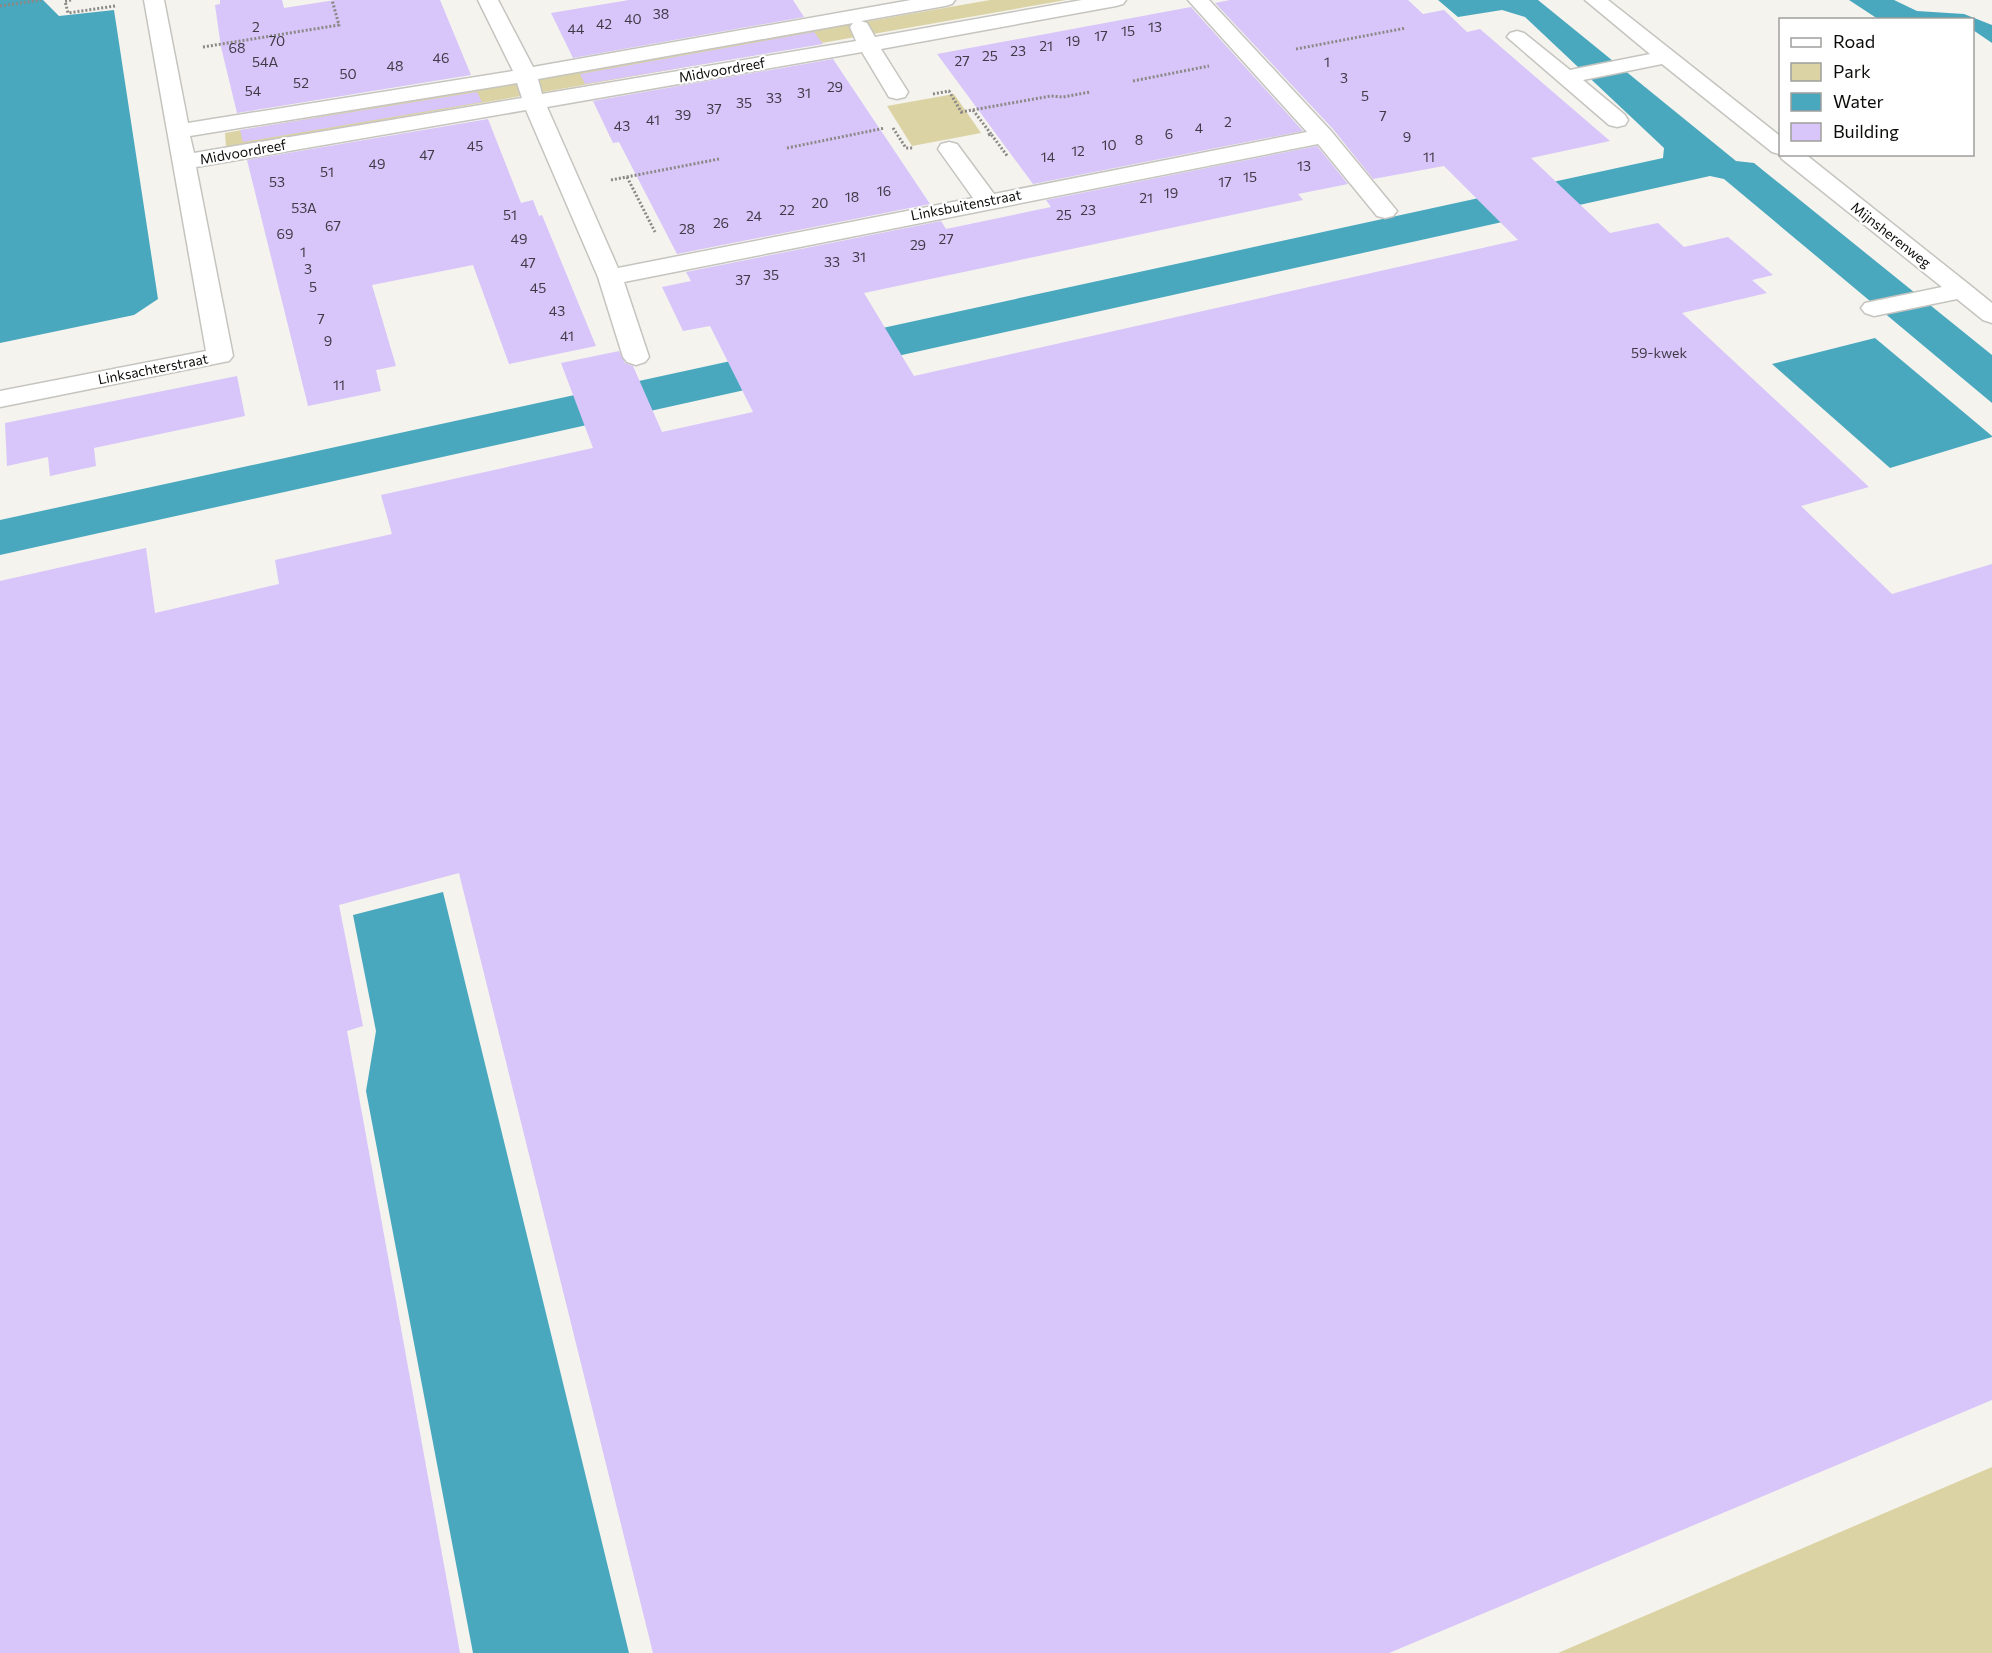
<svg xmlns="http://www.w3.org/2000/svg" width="1992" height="1653" font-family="Commissioner,sans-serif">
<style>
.green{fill:#dcd3a4}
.water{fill:#4aa8be}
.building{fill:#d8c5f9}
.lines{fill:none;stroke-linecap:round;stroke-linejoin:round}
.minor-casing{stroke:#c5c4bf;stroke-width:3}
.path{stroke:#8a8986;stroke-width:3;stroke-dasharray:2 2;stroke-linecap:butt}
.minor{fill:#fff;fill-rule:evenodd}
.labels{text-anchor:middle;stroke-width:4.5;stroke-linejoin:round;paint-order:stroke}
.number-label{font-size:14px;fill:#3f3a46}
.far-street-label{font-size:14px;fill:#0c0c0a;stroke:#fff}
</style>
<rect width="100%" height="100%" fill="#f4f3ee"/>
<g class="green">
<polygon points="990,0 1066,0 226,148 225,133"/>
<polygon points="954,94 981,133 912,146 887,106"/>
<polygon points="1992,1467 1992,1653 1558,1653"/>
</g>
<g class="water">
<polygon points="0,0 43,0 59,16 114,10 158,299 134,315 0,343"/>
<polygon points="1438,0 1538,0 1736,161 1754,163 1992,355 1992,403 1724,179 1710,176 0,555 0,520 1663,158 1664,148 1525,17 1502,10 1458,17"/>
<polygon points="1849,0 1894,0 1917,11 1964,14 1992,25 1992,43 1973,30 1972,20 1878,19"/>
<polygon points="1875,338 1992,436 1992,437 1890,468 1772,364"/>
<polygon points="443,892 629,1653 473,1653 366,1091 376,1031 353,915"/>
</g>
<g class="building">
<polygon points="220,0 282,0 284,8 335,0 440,0 471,75 237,113 221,47 215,5 220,4"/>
<polygon points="629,0 793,0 804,17 573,58 551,13"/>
<polygon points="1230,0 1408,0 1423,14 1444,10 1467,32 1480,29 1610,141 1531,158 1610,233 1658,223 1684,247 1728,237 1773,275 1752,280 1767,293 1682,313 1869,487 1801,506 1892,594 1992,564 1992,1400 1389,1653 653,1653 459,873 339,905 363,1026 347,1031 460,1653 0,1653 0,581 146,548 155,613 279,584 275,560 392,534 381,495 593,448 561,363 619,351 625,363 633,366 662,432 753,412 710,326 683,331 662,287 691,281 686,272 941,221 946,229 1051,207 1046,200 1317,146 1348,184 1298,194 1303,200 864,293 914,376 1518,240 1444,166 1373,179 1333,129 1215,3"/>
<polygon points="1191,7 1303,131 1033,184 937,54"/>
<polygon points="814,32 823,44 585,84 580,74"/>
<polygon points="833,59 930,204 677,254 619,142 613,143 593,101"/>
<polygon points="477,92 482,102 243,142 240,130"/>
<polygon points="488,119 521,203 533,200 539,216 542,215 596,346 509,364 473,265 372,285 396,366 376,370 381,391 308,406 247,160"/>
<polygon points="237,376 245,416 94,448 96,466 50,476 48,457 7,466 5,423"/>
</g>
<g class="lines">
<defs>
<g id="minor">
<path d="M144,0H164L188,123L513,71L478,0H498L533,67L911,0H955L952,4L945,6L861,21L867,23L875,37L1082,0H1126L1123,4L1116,6L881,49L908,92L905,97L897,99L889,97L862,52L547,107L618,268L973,198L938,149L941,144L949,142L957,144L994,194L1307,132L1188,0H1209L1331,131L1397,211L1393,216L1385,218L1377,216L1318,144L624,282L649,357L645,362L636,365L627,362L623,357L598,277L526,110L196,167L233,356L229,361L0,407V391L206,351ZM853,23L850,27L856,41L542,94L538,79ZM517,83L522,98L194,153L190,136Z"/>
<polygon points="1585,0 1608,0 1780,136 1780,154 1805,154 1971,286 1992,303 1992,323 1983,320 1957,299 1874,316 1865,313 1861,308 1865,303 1942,287 1782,159 1779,154 1772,152 1662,64 1583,80 1625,115 1628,120 1625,125 1617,127 1609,125 1507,37 1510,33 1517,31 1524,33 1570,70 1650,54"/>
</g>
</defs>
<use href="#minor" class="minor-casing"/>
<g class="path">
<polyline points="71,0 65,1 68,13 115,6"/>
<polyline points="0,6 41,0"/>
<polyline points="203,47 339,25 332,0"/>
<polyline points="1296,49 1406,28"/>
<polyline points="1133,81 1209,66"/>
<polyline points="933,94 949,91 963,115"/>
<polyline points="973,110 991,134"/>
<polyline points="961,112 1051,96 1063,97 1090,92"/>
<polyline points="893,128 906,148 913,148"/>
<polyline points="988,135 991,134 1008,157"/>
<polyline points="787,148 885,128"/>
<polyline points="627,177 655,232"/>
<polyline points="611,180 719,159"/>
</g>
<use href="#minor" class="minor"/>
</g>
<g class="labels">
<g class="number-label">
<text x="661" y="19">38</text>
<text x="633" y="24">40</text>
<text x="604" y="29">42</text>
<text x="256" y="32">2</text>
<text x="1155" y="32">13</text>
<text x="576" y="34">44</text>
<text x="1128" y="36">15</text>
<text x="1101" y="41">17</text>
<text x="277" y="46">70</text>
<text x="1073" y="46">19</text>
<text x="1046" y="51">21</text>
<text x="237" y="53">68</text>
<text x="1018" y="56">23</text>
<text x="990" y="61">25</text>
<text x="441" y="63">46</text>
<text x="962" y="66">27</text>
<text x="265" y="67">54A</text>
<text x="1327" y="67">1</text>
<text x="395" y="71">48</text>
<text x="348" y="79">50</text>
<text x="1344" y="83">3</text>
<text x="301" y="88">52</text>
<text x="835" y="92">29</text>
<text x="253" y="96">54</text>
<text x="804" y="98">31</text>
<text x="1365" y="101">5</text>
<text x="774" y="103">33</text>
<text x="744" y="108">35</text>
<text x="714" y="114">37</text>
<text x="683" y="120">39</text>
<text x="1383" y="121">7</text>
<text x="653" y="125">41</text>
<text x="1228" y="127">2</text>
<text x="622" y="131">43</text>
<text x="1199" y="133">4</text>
<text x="1169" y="139">6</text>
<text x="1407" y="142">9</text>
<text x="1139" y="145">8</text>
<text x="1109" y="150">10</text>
<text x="475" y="151">45</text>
<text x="1078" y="156">12</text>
<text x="427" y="160">47</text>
<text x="1048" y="162">14</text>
<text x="1429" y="162">11</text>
<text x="377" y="169">49</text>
<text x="1304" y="171">13</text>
<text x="327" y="177">51</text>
<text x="1250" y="182">15</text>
<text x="277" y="187">53</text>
<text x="1225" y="187">17</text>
<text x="884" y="196">16</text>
<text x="1171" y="198">19</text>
<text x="852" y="202">18</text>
<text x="1146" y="203">21</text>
<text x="820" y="208">20</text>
<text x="304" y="213">53A</text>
<text x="787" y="215">22</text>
<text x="1088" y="215">23</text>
<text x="510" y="220">51</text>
<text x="1064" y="220">25</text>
<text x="754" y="221">24</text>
<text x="721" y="228">26</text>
<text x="333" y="231">67</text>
<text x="687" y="234">28</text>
<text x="285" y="239">69</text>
<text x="519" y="244">49</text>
<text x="946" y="244">27</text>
<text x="918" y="250">29</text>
<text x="303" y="257">1</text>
<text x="859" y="262">31</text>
<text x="832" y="267">33</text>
<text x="528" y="268">47</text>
<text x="308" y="274">3</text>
<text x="771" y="280">35</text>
<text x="743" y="285">37</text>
<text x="313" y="292">5</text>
<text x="538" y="293">45</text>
<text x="557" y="316">43</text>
<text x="321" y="324">7</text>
<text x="567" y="341">41</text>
<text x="328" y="346">9</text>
<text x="1659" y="358">59-kwek</text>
<text x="339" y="390">11</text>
</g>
<g class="far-street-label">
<text transform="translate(722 70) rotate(-10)" y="5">Midvoordreef</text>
<text transform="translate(243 152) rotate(-10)" y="5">Midvoordreef</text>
<text transform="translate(966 205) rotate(-11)" y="5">Linksbuitenstraat</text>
<text transform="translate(1891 235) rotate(38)" y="5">Mijnsherenweg</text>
<text transform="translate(153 369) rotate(-11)" y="5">Linksachterstraat</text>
</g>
</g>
<rect x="1779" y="18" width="195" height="138" fill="#ffffff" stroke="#9e9e9d" stroke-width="1.5"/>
<rect x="1791" y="38" width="30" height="9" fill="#ffffff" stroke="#9e9e9d" stroke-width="1.5"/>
<text x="1833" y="48" font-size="18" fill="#0c0c0a">Road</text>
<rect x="1791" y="63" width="30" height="18" fill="#dcd3a4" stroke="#9e9e9d" stroke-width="1.5"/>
<text x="1833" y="78" font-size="18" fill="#0c0c0a">Park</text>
<rect x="1791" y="93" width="30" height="18" fill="#4aa8be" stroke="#9e9e9d" stroke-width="1.5"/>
<text x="1833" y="108" font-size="18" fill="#0c0c0a">Water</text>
<rect x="1791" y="123" width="30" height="18" fill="#d8c5f9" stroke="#9e9e9d" stroke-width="1.5"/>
<text x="1833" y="138" font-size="18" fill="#0c0c0a">Building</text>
</svg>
